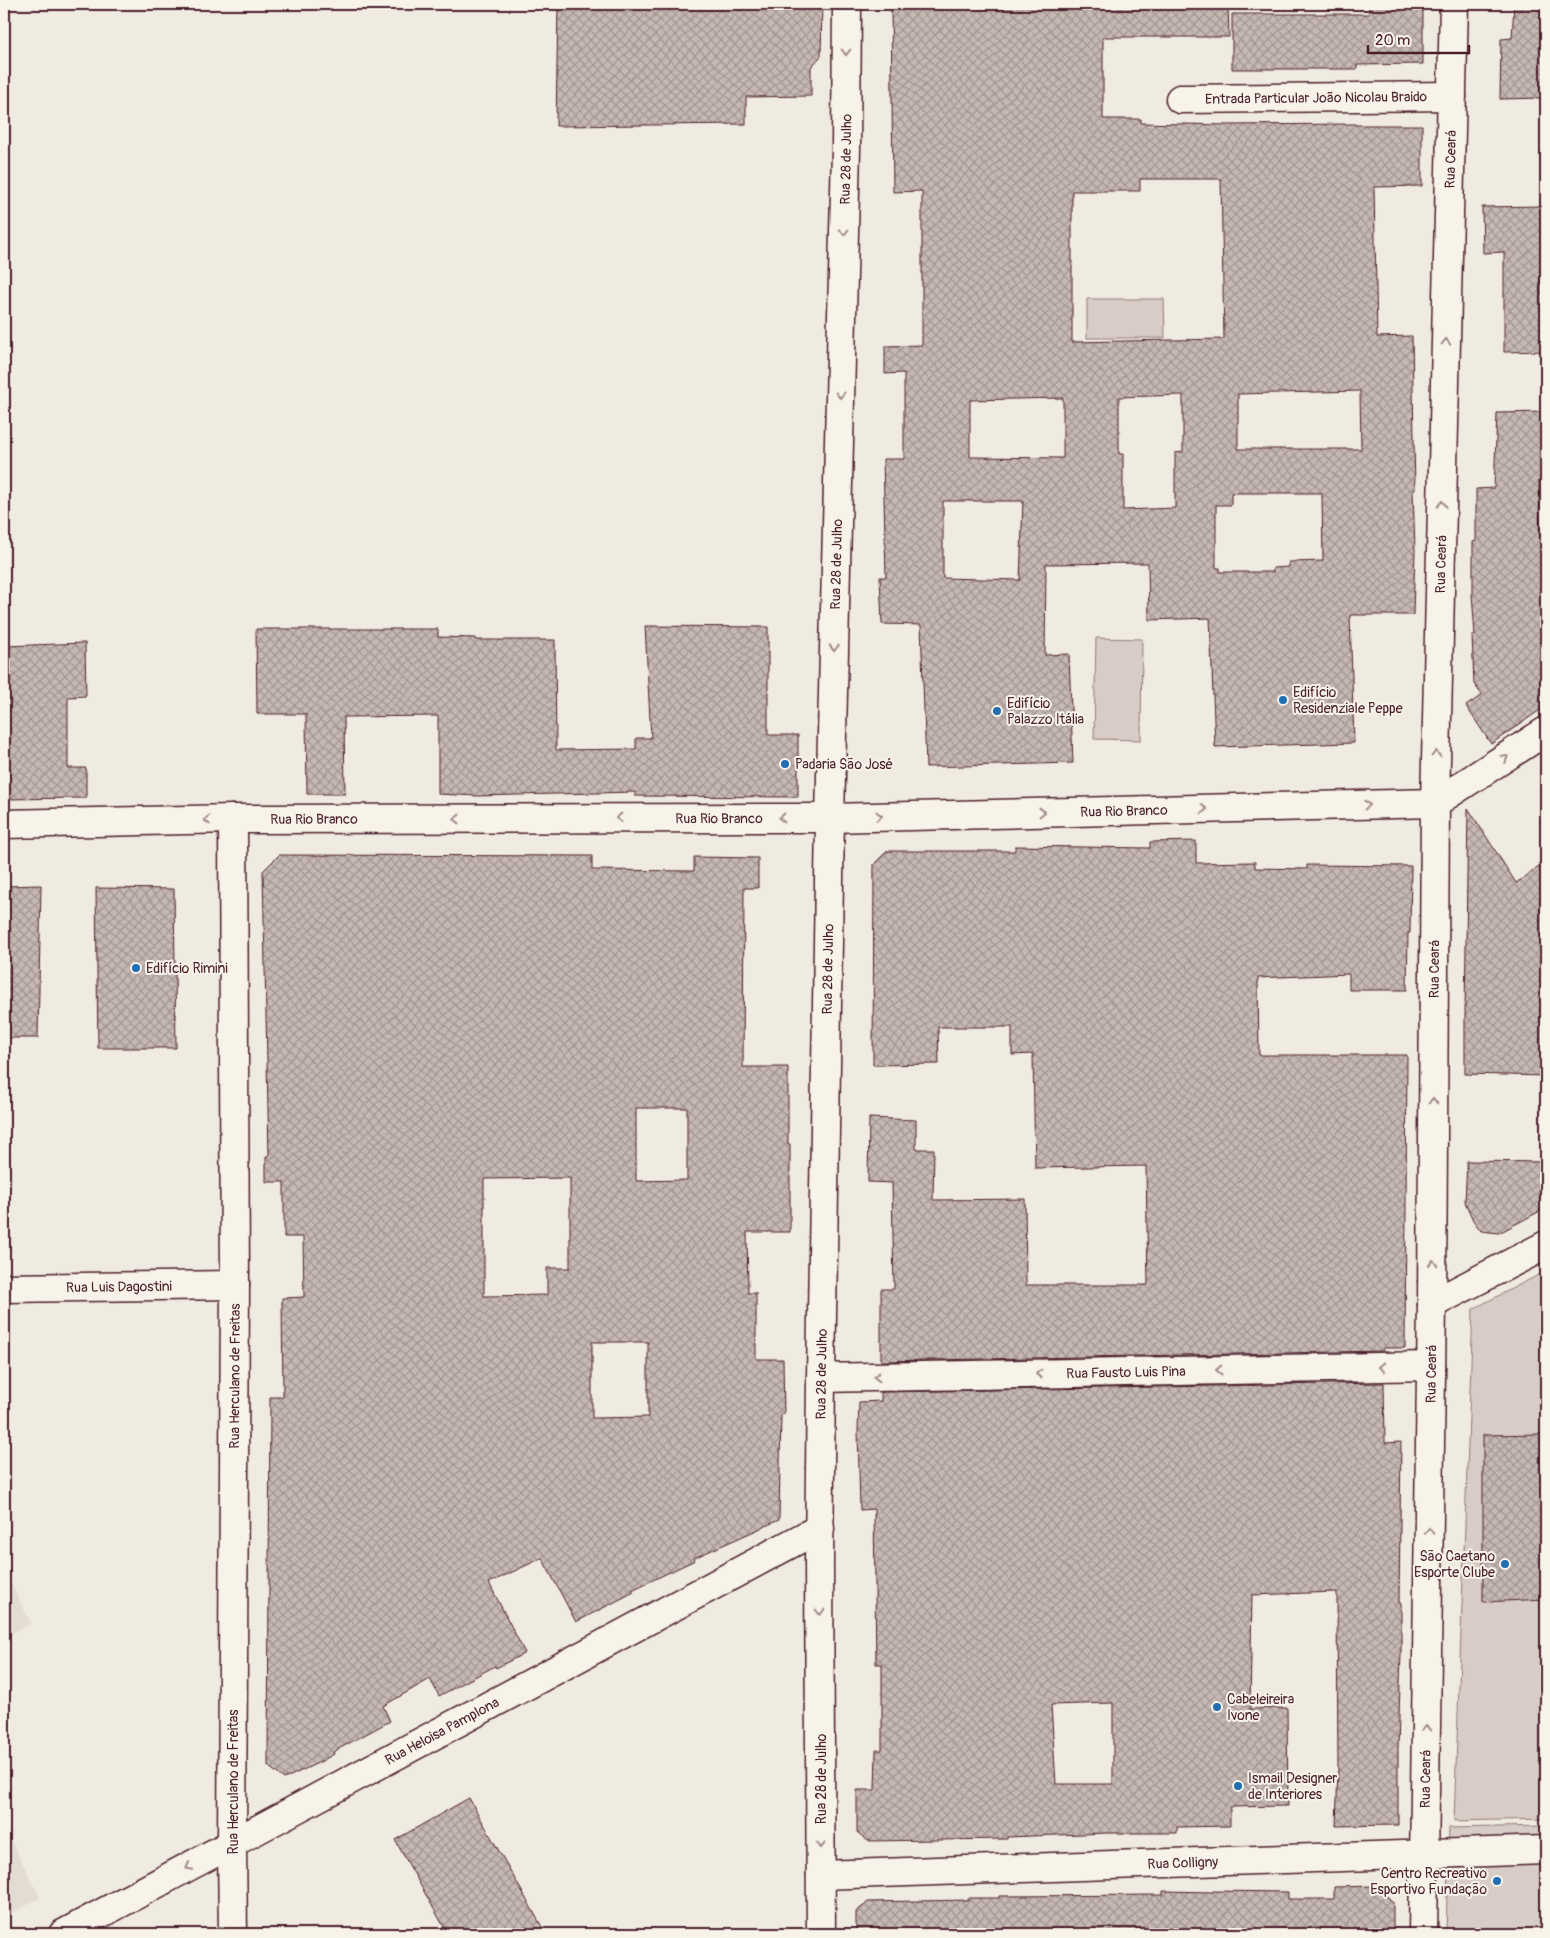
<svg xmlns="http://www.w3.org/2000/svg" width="1550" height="1938" font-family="Pangolin,sans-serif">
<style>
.built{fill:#e3dcd2}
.green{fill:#d8cdc6;stroke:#917678}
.building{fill:url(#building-cross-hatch);stroke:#4a1f2b;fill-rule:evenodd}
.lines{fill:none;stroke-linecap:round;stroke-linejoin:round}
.minor-casing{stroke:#4a1f2b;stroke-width:31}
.tertiary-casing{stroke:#4a1f2b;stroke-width:31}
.minor{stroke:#f7f3e8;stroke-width:28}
.tertiary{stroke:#f7f3e8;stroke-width:28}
.oneway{stroke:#a0898a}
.poi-dot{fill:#1f6fb2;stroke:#f7f3e8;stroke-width:2}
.labels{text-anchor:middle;stroke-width:4;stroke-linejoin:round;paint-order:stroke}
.street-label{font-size:14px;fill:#4a1f2b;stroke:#f7f3e8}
.poi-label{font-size:14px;fill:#4a1f2b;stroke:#f7f3e8;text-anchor:start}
</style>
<defs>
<pattern id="building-cross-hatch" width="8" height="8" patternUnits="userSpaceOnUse" patternTransform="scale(1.25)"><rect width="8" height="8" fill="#c6b8b3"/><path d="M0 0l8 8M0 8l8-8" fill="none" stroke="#a39592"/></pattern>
</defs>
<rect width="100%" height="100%" fill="#f0ebe0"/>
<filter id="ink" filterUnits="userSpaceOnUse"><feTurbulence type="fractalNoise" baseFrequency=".02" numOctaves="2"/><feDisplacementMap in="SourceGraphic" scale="10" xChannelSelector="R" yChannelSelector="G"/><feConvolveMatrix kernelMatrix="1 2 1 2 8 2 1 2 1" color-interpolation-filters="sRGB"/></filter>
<g filter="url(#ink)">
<g class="built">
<polygon points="4,1569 31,1623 4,1637"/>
<polygon points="4,1826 40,1898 4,1917"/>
</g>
<g class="green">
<polygon points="1087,299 1164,299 1165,338 1087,338"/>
<polygon points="1096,638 1142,639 1141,740 1094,739"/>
<polygon points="1546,1271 1546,1819 1454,1821 1473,1309"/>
<polygon points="1546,1826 1546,1934 1446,1934 1449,1828"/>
</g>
<g class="building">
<polygon points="558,4 822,4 821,56 811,67 811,96 746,97 746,124 556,126"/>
<path d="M891,4H1228L1229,37H1103V119H1141V123L1227,125L1355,124L1356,125H1422V186L1374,187L1377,337L1412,336L1415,490H1413L1415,551L1413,615H1350L1354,743L1215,747L1210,618L1149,620L1148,563L1046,564L1045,655L1069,654L1073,763L926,767L921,625L882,624L880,577H886L883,459H904V373L885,374V346L922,345V191L893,192ZM1140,179H1221L1224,339L1072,342V191H1140ZM1360,391L1361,449H1238V394ZM1183,395V452L1175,453V508L1123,510V454H1119V397ZM1063,398V458L970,457V400ZM1231,493H1322L1323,561L1289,562V567L1273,568V572H1220V568H1216V505H1231ZM943,501H1023L1020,580L943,578Z"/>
<polygon points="1369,4 1423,4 1423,64 1357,65 1357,69 1232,69 1232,14 1369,14"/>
<polygon points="1514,4 1546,4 1546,98 1500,99 1501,39 1512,38"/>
<polygon points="1542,206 1546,207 1546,237 1542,237 1541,294 1546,294 1546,351 1504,352 1504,252 1483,253 1482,207"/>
<polygon points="1546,412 1546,481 1539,481 1540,542 1546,578 1546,706 1491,744 1466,706 1482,695 1474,684 1472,635 1475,635 1472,594 1473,594 1473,542 1476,541 1476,489 1494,488 1497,413"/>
<polygon points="645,626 768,627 768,735 798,735 798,797 635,796 635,792 477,796 438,794 438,716 344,717 345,794 307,794 306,714 257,714 256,629 438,629 438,637 475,638 475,640 555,640 556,750 636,749 636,738 651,738"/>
<polygon points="85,643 86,696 68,697 68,768 86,768 86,798 4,799 4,646"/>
<polygon points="1468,808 1516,883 1546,862 1546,1076 1465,1074 1465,1011"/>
<polygon points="1196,841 1196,863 1255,862 1255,868 1307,869 1307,865 1411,866 1410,933 1408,933 1407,990 1349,990 1349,974 1258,978 1259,1055 1407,1055 1405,1348 1383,1348 1383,1351 881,1361 881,1289 894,1289 892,1183 868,1182 869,1118 916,1120 916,1149 934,1149 933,1200 1025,1199 1026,1285 1148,1285 1146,1166 1035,1168 1033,1054 1012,1055 1012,1027 938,1027 939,1064 873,1065 874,864 887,851 1015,851 1015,846 1150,848 1150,842"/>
<path d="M279,855L592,856V870L694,871V857L758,858V888H744L743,1067H788V1144H790V1232H747L748,1293H756V1359H783L784,1414H781L779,1520L694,1558L695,1560L632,1590L634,1592L576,1622L542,1558L489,1583L525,1653L496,1668L495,1666L439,1696L430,1679L383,1706L390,1721L333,1752L334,1754L320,1762L284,1779L268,1766L270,1397H283L282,1298L304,1297L303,1237H284V1182H266V1156H269L263,871ZM636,1108H687V1180L636,1181ZM570,1178V1268H547V1295L484,1296V1179ZM592,1342H648V1417L592,1418Z"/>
<polygon points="41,885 38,1038 4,1038 4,886"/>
<polygon points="96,888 174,889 176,1048 98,1048"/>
<polygon points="1467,1161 1546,1162 1546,1208 1499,1233 1481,1231 1473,1220 1465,1202"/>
<path d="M1384,1383L1385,1443L1401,1442L1399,1603H1401V1653L1398,1748V1825L1336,1826L1338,1768L1337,1592L1252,1595L1250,1709L1287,1708L1288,1806L1230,1807V1826L1177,1827V1833H1107L1007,1837V1839L868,1841L857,1832V1790H875L876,1750H882V1664H876L874,1509L860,1510L858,1430L859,1402L881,1401V1392ZM1113,1703V1784H1056L1051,1705Z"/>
<polygon points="1546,1434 1546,1599 1483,1602 1483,1435"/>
<polygon points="469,1798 546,1934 448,1934 395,1840"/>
<polygon points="1376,1886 1393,1902 1393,1934 856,1934 856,1912 868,1902 968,1900 968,1898 999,1898 999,1896 1163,1895 1163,1891 1213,1892 1213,1891 1288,1892 1288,1899 1334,1899 1334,1887"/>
</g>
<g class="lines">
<defs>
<g id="minor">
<path id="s1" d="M1180,99L1452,96"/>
<path id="s2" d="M4,1288L235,1285"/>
<polyline points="1432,1304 1546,1245"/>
<path id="s3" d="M821,1378L1431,1366"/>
<path id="s4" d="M232,1845L235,1285L233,819"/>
<path id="s5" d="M821,1875L1546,1850"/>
<path id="s6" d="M1423,1934L1432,1304L1435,803L1454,4"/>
</g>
<g id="tertiary">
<path id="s7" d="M4,824L233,819L830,818L1435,803L1546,731"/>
<polyline points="232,1845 233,1934"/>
<path id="s8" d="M63,1934L820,1528"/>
<path id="s9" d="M821,1934L819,1563L821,1378L830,818L846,149L847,4"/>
</g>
</defs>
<use href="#minor" class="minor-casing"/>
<use href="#tertiary" class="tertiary-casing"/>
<use href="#minor" class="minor"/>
<use href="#tertiary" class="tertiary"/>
</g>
<defs><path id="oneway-chevron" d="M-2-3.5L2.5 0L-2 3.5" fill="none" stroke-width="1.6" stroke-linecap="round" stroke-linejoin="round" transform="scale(1.25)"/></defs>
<g class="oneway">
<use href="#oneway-chevron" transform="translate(846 52) rotate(90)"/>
<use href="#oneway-chevron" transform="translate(844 232) rotate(91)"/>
<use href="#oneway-chevron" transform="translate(1446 342) rotate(-89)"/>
<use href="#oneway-chevron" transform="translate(840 395) rotate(91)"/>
<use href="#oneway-chevron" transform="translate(1442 504) rotate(-89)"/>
<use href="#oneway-chevron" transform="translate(834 648) rotate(91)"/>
<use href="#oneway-chevron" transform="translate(1436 754) rotate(-89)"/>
<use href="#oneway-chevron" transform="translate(1505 758) rotate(-33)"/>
<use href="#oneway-chevron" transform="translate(1367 805) rotate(-1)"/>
<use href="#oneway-chevron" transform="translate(1204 809) rotate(-1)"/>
<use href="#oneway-chevron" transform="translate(1042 812) rotate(-1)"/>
<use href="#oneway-chevron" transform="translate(879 816) rotate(-1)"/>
<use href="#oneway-chevron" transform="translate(619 818) rotate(180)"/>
<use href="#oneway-chevron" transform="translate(782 818) rotate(180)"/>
<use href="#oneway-chevron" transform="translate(457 819) rotate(180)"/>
<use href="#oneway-chevron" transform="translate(207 820) rotate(179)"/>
<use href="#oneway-chevron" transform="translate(1433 1101) rotate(-90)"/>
<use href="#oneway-chevron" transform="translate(1433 1263) rotate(-90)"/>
<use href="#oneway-chevron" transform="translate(1382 1367) rotate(179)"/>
<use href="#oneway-chevron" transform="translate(1219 1370) rotate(179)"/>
<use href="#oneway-chevron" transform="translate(1039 1374) rotate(179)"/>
<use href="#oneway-chevron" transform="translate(877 1377) rotate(179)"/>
<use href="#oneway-chevron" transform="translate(1429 1531) rotate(-89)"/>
<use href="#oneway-chevron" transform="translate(820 1612) rotate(90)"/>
<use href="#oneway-chevron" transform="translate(1426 1728) rotate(-89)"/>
<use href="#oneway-chevron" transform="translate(821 1845) rotate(90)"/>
<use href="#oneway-chevron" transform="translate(189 1867) rotate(152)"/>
</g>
</g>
<g class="poi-dot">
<circle cx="1283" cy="700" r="5"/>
<circle cx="997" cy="711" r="5"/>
<circle cx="785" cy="764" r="5"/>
<circle cx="136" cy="968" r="5"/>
<circle cx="1505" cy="1564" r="5"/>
<circle cx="1217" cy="1707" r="5"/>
<circle cx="1238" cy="1786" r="5"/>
<circle cx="1497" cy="1881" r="5"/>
</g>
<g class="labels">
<g class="street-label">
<text dy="5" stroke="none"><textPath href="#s1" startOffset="136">Entrada Particular João Nicolau Braido</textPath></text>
<text dy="5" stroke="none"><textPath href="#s9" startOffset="1775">Rua 28 de Julho</textPath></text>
<text dy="5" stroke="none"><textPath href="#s6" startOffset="1775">Rua Ceará</textPath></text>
<text dy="5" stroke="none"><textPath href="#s9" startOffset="1370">Rua 28 de Julho</textPath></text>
<text dy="5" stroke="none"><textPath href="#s6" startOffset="1370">Rua Ceará</textPath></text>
<text dy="5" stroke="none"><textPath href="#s7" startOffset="1120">Rua Rio Branco</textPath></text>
<text dy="5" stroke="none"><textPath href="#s7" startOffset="715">Rua Rio Branco</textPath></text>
<text dy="5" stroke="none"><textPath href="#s7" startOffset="310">Rua Rio Branco</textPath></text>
<text dy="5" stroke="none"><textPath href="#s9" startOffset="965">Rua 28 de Julho</textPath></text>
<text dy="5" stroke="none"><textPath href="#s6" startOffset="965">Rua Ceará</textPath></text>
<text dy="5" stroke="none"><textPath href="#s2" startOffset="115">Rua Luis Dagostini</textPath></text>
<text dy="5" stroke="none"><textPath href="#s3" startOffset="305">Rua Fausto Luis Pina</textPath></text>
<text dy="5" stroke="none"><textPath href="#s9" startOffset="560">Rua 28 de Julho</textPath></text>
<text dy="5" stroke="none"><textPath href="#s6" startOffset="560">Rua Ceará</textPath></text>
<text dy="5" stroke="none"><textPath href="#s4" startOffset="469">Rua Herculano de Freitas</textPath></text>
<text dy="5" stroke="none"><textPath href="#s8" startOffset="430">Rua Heloisa Pamplona</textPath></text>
<text transform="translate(821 1779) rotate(-90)" y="5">Rua 28 de Julho</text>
<text dy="5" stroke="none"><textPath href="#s6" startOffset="155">Rua Ceará</textPath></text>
<text transform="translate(233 1782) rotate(-90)" y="5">Rua Herculano de Freitas</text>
<text dy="5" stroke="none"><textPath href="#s5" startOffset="362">Rua Colligny</textPath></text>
</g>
<g class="poi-label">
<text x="1293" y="697">Edifício<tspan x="1293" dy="16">Residenziale Peppe</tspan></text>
<text x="1007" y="708">Edifício<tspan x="1007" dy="16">Palazzo Itália</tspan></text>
<text x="795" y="769">Padaria São José</text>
<text x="146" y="973">Edifício Rimini</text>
<text x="1495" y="1561" text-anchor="end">São Caetano<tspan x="1495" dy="16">Esporte Clube</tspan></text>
<text x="1227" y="1704">Cabeleireira<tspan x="1227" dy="16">Ivone</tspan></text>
<text x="1248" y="1783">Ismail Designer<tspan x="1248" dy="16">de Interiores</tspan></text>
<text x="1487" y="1878" text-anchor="end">Centro Recreativo<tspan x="1487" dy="16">Esportivo Fundação</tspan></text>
</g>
</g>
<rect width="1550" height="1938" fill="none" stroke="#f7f3e8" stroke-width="20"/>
<rect x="10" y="10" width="1530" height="1918" fill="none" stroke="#4a1f2b" stroke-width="2" filter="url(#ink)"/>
<path d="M1368 45v8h101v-8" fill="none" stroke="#4a1f2b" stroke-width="2.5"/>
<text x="1375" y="45" font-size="15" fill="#4a1f2b" stroke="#f7f3e8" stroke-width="4" paint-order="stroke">20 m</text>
</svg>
